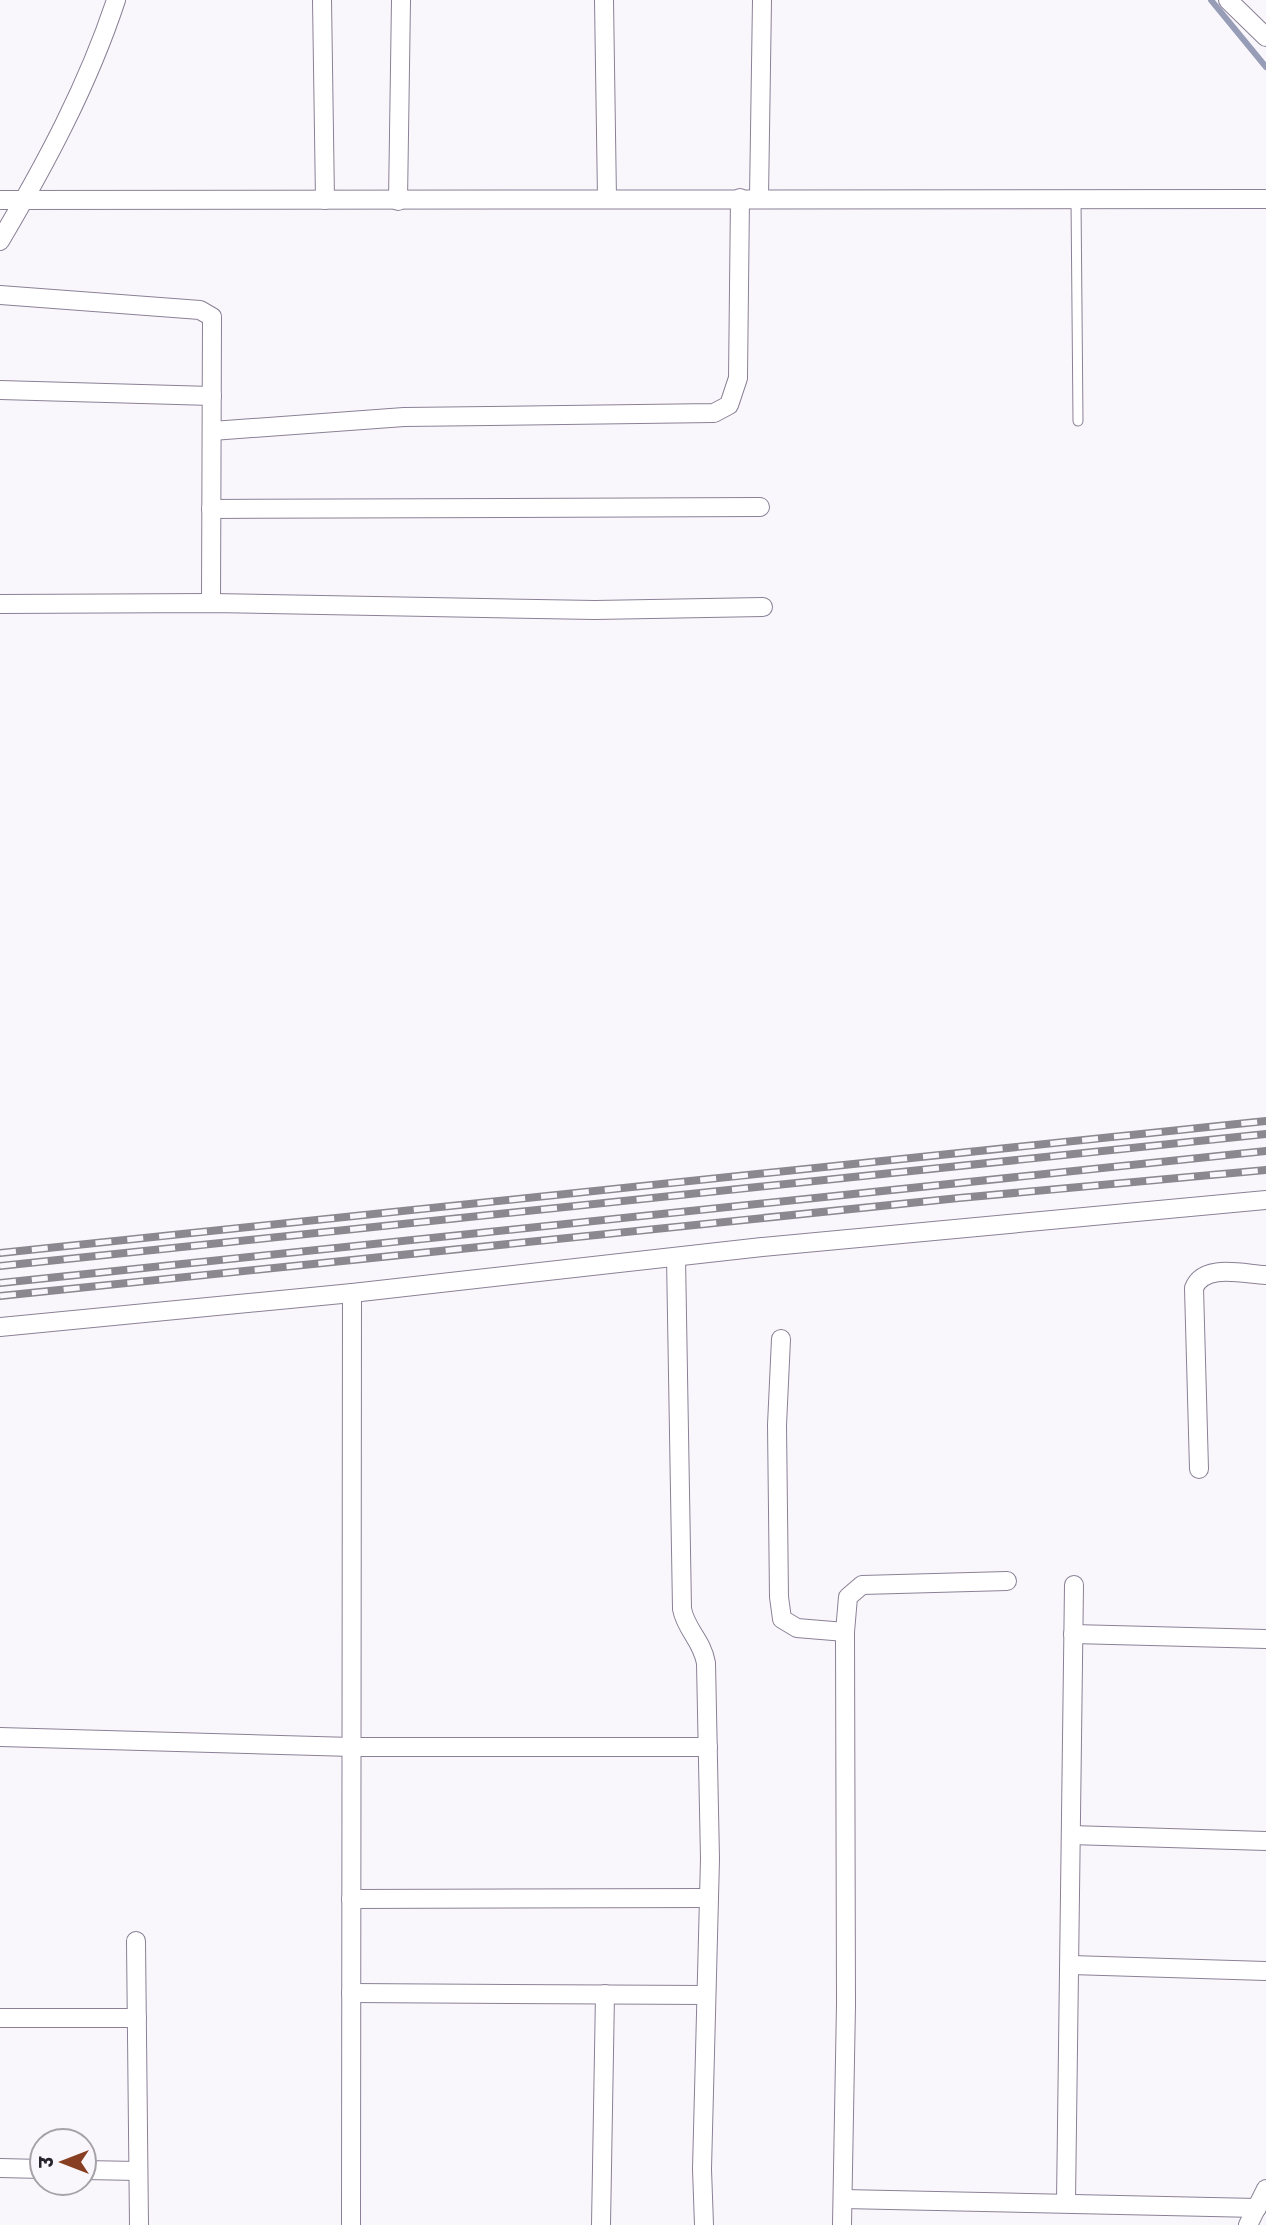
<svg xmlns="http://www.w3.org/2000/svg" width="1266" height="2225" font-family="Poppins,'Noto Sans Devanagari',sans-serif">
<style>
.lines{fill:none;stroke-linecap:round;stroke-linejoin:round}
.stream{stroke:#989db7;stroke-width:6}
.service-casing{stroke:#8b8096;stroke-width:11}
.minor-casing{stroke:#8b8096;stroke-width:20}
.service{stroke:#fff;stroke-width:9}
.minor{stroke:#fff;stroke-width:18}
.rail-casing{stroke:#8c888f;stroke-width:8}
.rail{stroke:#faf7fc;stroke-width:5;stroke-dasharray:16;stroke-linecap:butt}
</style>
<rect width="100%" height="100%" fill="#faf7fc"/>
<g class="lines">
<polyline class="stream" points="1211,0 1266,67"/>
<defs>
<polyline id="service" points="1076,199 1078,421"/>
<g id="minor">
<polyline points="322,0 325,200"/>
<polyline points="604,0 607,199"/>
<polyline points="1228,0 1266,37"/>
<polyline points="759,197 762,0"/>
<polyline points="0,200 1266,199"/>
<polyline points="398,201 401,0"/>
<path d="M0,241C45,165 88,85 116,0"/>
<polyline points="0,295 200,310 212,317 211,603"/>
<polyline points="0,390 212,396"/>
<polyline points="212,431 404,417 714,413 729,405 738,378 740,198"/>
<polyline points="211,509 760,507"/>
<polyline points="0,604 211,603 595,610 763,607"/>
<path d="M676,1257L682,1609C686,1630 702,1640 706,1663L710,1859L702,2169L704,2225"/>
<polyline points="0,1327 352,1293 762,1247 1266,1200"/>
<polyline points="781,1339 777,1425 779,1597 782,1619 797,1628 845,1632"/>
<path d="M1199,1469L1194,1288C1204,1263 1243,1274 1266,1275"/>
<polyline points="1073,1634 1266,1639"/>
<polyline points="0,1737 352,1747 708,1747"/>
<polyline points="1071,1835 1266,1841"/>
<polyline points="351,1899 709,1898"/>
<polyline points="136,1941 139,2225"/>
<polyline points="1071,1965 1266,1971"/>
<polyline points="351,1993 706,1995"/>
<polyline points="0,2018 137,2018"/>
<polyline points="0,2168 42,2169"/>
<polyline points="84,2170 138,2171"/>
<polyline points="843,2199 1257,2208"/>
<polyline points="1066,2202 1074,1585"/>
<polyline points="351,2225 352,1293"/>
<polyline points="601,2225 605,1994"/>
<polyline points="842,2225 846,2004 845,1632 848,1597 862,1585 1007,1581"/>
<polyline points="1248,2225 1266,2189"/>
</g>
</defs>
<use href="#service" class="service-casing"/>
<use href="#minor" class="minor-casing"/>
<use href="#service" class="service"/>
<use href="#minor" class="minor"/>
<defs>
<g id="rail">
<polyline points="0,1253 1266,1121"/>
<polyline points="0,1266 1266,1134"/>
<polyline points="0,1283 1266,1151"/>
<polyline points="0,1296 959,1198 1266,1170"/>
</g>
</defs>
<use href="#rail" class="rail-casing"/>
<use href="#rail" class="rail"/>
</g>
<g transform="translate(63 2162) rotate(270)"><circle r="33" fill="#faf7fc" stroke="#a6a2a8" stroke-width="2"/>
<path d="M0-5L12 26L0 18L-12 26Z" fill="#873e22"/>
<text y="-10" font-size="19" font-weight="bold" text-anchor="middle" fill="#27222b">उ</text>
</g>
</svg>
